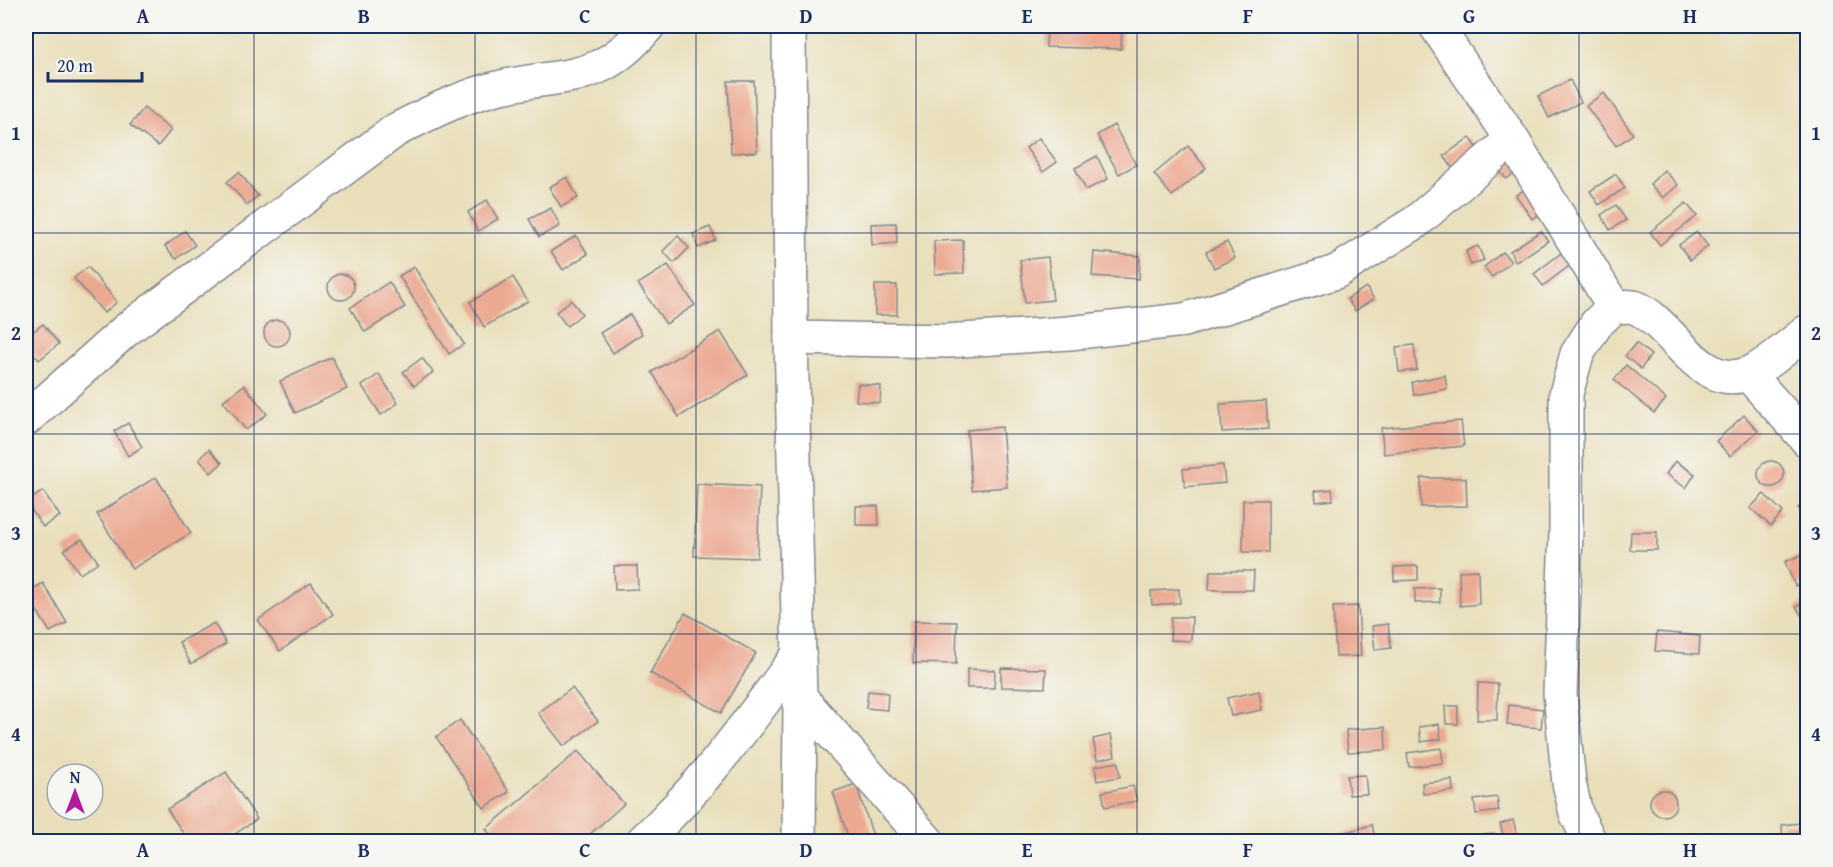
<svg xmlns="http://www.w3.org/2000/svg" width="1833" height="867" font-family="'Gentium Book Plus',serif">
<style>
.building{fill:#eba992}
.lines{fill:none;stroke-linecap:round;stroke-linejoin:round}
.minor-casing{stroke:#82878c;stroke-width:36}
.tertiary-casing{stroke:#82878c;stroke-width:36}
.minor{stroke:#fff;stroke-width:33}
.tertiary{stroke:#fff;stroke-width:33}
.grid{fill:none;stroke:#1b2f5e;stroke-width:1.5;stroke-opacity:0.55}
.neatline{fill:none;stroke:#1b2f5e;stroke-width:2}
.grid-label{font-size:20px;text-anchor:middle;font-weight:bold;fill:#1b2f5e}
</style>
<rect width="100%" height="100%" fill="#f6f6f2"/>
<filter id="ink" filterUnits="userSpaceOnUse"><feTurbulence type="fractalNoise" baseFrequency=".0167" numOctaves="2"/><feDisplacementMap in="SourceGraphic" scale="12" xChannelSelector="R" yChannelSelector="G"/><feConvolveMatrix kernelMatrix="1 2 1 2 8 2 1 2 1" color-interpolation-filters="sRGB"/></filter>
<filter id="wash" filterUnits="userSpaceOnUse"><feTurbulence type="fractalNoise" baseFrequency=".008" numOctaves="4" result="noise"/><feDisplacementMap in="SourceGraphic" scale="24" xChannelSelector="R" yChannelSelector="G"/><feGaussianBlur stdDeviation="1.35" result="paint"/><feColorMatrix in="noise" values="0 0 0 0 0 0 0 0 0 0 0 0 0 0 0 0 0 1.4 0 .05"/><feComposite in="paint" operator="in"/></filter>
<g filter="url(#wash)">
<rect width="100%" height="100%" fill="#e9dfbb"/>
<g id="blocks">
<g class="building">
<polygon points="1047,26 1122,26 1121,49 1046,47"/>
<polygon points="1570,80 1581,102 1549,118 1538,96"/>
<polygon points="728,81 754,81 757,152 731,153"/>
<polygon points="1604,93 1633,134 1616,146 1586,106"/>
<polygon points="144,108 171,130 158,146 130,125"/>
<polygon points="1114,125 1136,165 1119,174 1097,135"/>
<polygon points="1470,137 1480,152 1454,170 1444,156"/>
<polygon points="1039,138 1057,162 1043,172 1026,148"/>
<polygon points="1188,146 1206,168 1172,196 1154,174"/>
<polygon points="1507,153 1519,171 1506,179 1494,162"/>
<polygon points="1097,156 1108,179 1086,190 1075,168"/>
<polygon points="1664,170 1678,185 1663,198 1650,184"/>
<polygon points="239,172 258,196 247,205 227,182"/>
<polygon points="1616,174 1625,188 1599,205 1590,191"/>
<polygon points="567,177 578,198 561,207 549,187"/>
<polygon points="1533,184 1549,208 1532,219 1516,195"/>
<polygon points="487,200 498,219 478,231 468,212"/>
<polygon points="1686,203 1697,216 1660,245 1650,232"/>
<polygon points="1616,205 1626,220 1610,230 1601,215"/>
<polygon points="551,208 560,226 539,237 529,219"/>
<polygon points="896,223 897,243 872,245 871,224"/>
<polygon points="710,227 716,240 698,248 693,234"/>
<polygon points="185,231 195,245 176,259 165,246"/>
<polygon points="1541,231 1548,241 1516,262 1510,251"/>
<polygon points="1697,232 1708,246 1690,260 1679,245"/>
<polygon points="576,236 588,254 563,270 551,251"/>
<polygon points="678,236 689,248 674,263 663,251"/>
<polygon points="963,240 964,273 935,274 934,241"/>
<polygon points="1227,242 1235,258 1214,268 1206,252"/>
<polygon points="1478,246 1484,260 1471,265 1466,251"/>
<polygon points="1569,247 1578,259 1543,286 1534,274"/>
<polygon points="1094,252 1140,256 1139,279 1092,276"/>
<polygon points="1503,252 1511,262 1492,277 1484,267"/>
<polygon points="1048,257 1053,300 1025,303 1020,260"/>
<polygon points="668,265 695,305 666,324 638,284"/>
<polygon points="88,267 117,302 104,313 74,278"/>
<polygon points="414,267 464,344 449,354 399,276"/>
<circle cx="341" cy="287" r="13"/>
<polygon points="513,277 528,301 484,327 470,302"/>
<polygon points="389,282 405,307 365,332 350,308"/>
<rect x="875" y="285" width="22" height="30"/>
<polygon points="1366,287 1374,299 1355,311 1347,299"/>
<polygon points="571,300 582,314 567,326 556,312"/>
<polygon points="630,314 642,334 613,353 600,333"/>
<circle cx="277" cy="333" r="13"/>
<polygon points="43,324 59,344 39,360 26,343 26,337"/>
<polygon points="720,331 748,375 679,417 652,372"/>
<polygon points="1636,343 1651,355 1641,369 1625,356"/>
<polygon points="1414,345 1417,370 1399,372 1396,347"/>
<polygon points="332,357 347,389 295,413 280,381"/>
<polygon points="422,358 433,372 414,386 403,372"/>
<polygon points="1626,365 1666,399 1654,413 1614,380"/>
<polygon points="379,374 398,403 381,415 362,386"/>
<polygon points="1445,375 1447,389 1414,395 1412,382"/>
<polygon points="858,384 881,386 880,403 856,401"/>
<polygon points="244,385 267,414 246,430 223,401"/>
<polygon points="1266,401 1268,429 1222,432 1220,404"/>
<polygon points="1744,415 1758,431 1730,456 1716,441"/>
<polygon points="1461,421 1464,446 1384,454 1381,428"/>
<polygon points="128,423 142,447 128,456 114,431"/>
<polygon points="1002,427 1007,487 972,490 967,430"/>
<polygon points="209,449 222,463 211,473 199,459"/>
<circle cx="1771" cy="474" r="13"/>
<polygon points="1675,461 1695,474 1686,488 1666,474"/>
<polygon points="1223,465 1225,483 1185,487 1183,469"/>
<polygon points="156,477 191,533 132,569 97,514"/>
<polygon points="1421,478 1466,478 1467,506 1421,507"/>
<polygon points="697,484 760,487 757,558 694,556"/>
<polygon points="1332,489 1333,500 1316,502 1315,491"/>
<polygon points="43,491 60,516 43,527 26,502"/>
<polygon points="1764,494 1783,512 1771,526 1750,508"/>
<rect x="1243" y="500" width="25" height="52"/>
<polygon points="1808,501 1808,520 1798,508"/>
<polygon points="856,506 878,506 879,525 856,525"/>
<polygon points="1631,532 1657,532 1657,550 1630,550"/>
<polygon points="82,539 98,562 80,574 64,550"/>
<polygon points="1808,552 1808,580 1795,586 1785,562"/>
<polygon points="614,566 637,566 638,589 615,590"/>
<polygon points="1418,566 1418,580 1394,581 1394,567"/>
<polygon points="1478,570 1479,604 1460,606 1459,571"/>
<polygon points="1210,571 1254,571 1253,590 1209,590"/>
<polygon points="43,583 67,623 50,632 26,593"/>
<polygon points="311,583 333,614 280,651 258,620"/>
<polygon points="1440,588 1440,602 1415,603 1415,589"/>
<polygon points="1179,589 1180,603 1152,605 1151,591"/>
<polygon points="1808,600 1808,626 1796,607"/>
<polygon points="1358,606 1361,656 1336,657 1333,607"/>
<polygon points="685,613 756,653 721,713 650,673"/>
<polygon points="1171,617 1192,617 1191,641 1170,640"/>
<polygon points="914,621 957,622 956,664 913,663"/>
<polygon points="214,623 226,644 191,664 179,642"/>
<polygon points="1388,624 1391,648 1375,650 1372,626"/>
<polygon points="1657,632 1700,636 1699,654 1655,651"/>
<polygon points="1001,668 1046,669 1045,688 1001,687"/>
<polygon points="967,669 995,670 994,688 967,688"/>
<polygon points="1478,683 1498,684 1497,720 1477,720"/>
<polygon points="572,688 598,721 564,746 538,713"/>
<polygon points="868,691 888,693 887,710 866,708"/>
<polygon points="1259,691 1262,710 1231,716 1227,698"/>
<polygon points="1509,705 1543,709 1541,728 1507,725"/>
<polygon points="1445,706 1458,706 1458,724 1446,724"/>
<polygon points="460,720 509,792 484,808 436,737"/>
<polygon points="1439,724 1441,739 1421,742 1419,727"/>
<polygon points="1385,727 1386,750 1348,752 1346,730"/>
<polygon points="1111,735 1115,756 1097,760 1093,739"/>
<polygon points="1441,748 1443,763 1409,767 1407,753"/>
<polygon points="578,751 624,804 581,842 496,842 486,829"/>
<polygon points="1118,762 1120,777 1097,781 1095,766"/>
<polygon points="226,772 257,819 223,842 189,842 167,809"/>
<polygon points="1365,775 1367,794 1349,795 1347,776"/>
<polygon points="1452,780 1453,791 1423,794 1422,783"/>
<polygon points="856,784 875,842 850,842 833,792"/>
<polygon points="1133,786 1137,801 1105,807 1102,792"/>
<circle cx="1663" cy="803" r="13"/>
<polygon points="1497,797 1499,811 1476,814 1474,800"/>
<polygon points="1513,820 1519,842 1505,842 1500,824"/>
<polygon points="1801,823 1803,842 1783,842 1782,825"/>
<polygon points="1372,825 1376,842 1333,842 1331,836"/>
<polygon points="1494,834 1495,842 1466,842 1466,836"/>
</g>
</g>
</g>
<g filter="url(#ink)">
<use href="#blocks" fill-opacity="0" stroke="#82878c" stroke-width="1.5"/>
<g class="lines">
<defs>
<g id="minor">
<polyline points="1436,26 1512,139 1614,307"/>
<polyline points="791,338 947,341 1069,333 1184,320 1336,272 1416,222 1512,139"/>
<polyline points="1748,374 1808,441"/>
<path d="M26,419L126,330L396,130C429,113 465,95 501,87C569,72 598,85 648,26"/>
<polyline points="800,697 928,842"/>
<path d="M642,842C703,786 750,720 799,654"/>
<path d="M1590,842L1576,813L1569,783L1560,694L1566,532V394L1577,354L1597,323L1614,307C1621,307 1630,305 1637,308C1673,325 1700,391 1747,374C1765,368 1791,343 1808,331"/>
</g>
<polyline id="tertiary" points="789,26 791,338 800,697 799,842"/>
</defs>
<use href="#minor" class="minor-casing"/>
<use href="#tertiary" class="tertiary-casing"/>
<use href="#minor" class="minor"/>
<use href="#tertiary" class="tertiary"/>
</g>
</g>
<path class="grid" d="M254,26V842M475,26V842M696,26V842M916,26V842M1137,26V842M1358,26V842M1579,26V842M26,233H1808M26,434H1808M26,634H1808"/>
<rect width="1833" height="867" fill="none" stroke="#f6f6f2" stroke-width="66"/>
<g transform="translate(75 792)"><circle r="28" fill="#f6f6f2" stroke="#9ea6b7" stroke-width="1.5"/>
<path d="M0-4.5L10 22L0 15L-10 22Z" fill="#b5179e"/>
<text y="-9" font-size="16" font-weight="bold" text-anchor="middle" fill="#1b2f5e">N</text>
</g>
<path d="M48 72v9h94v-9" fill="none" stroke="#1b2f5e" stroke-width="3"/>
<text x="57" y="72" font-size="18" fill="#1b2f5e" stroke="#f6f6f2" stroke-width="4.5" paint-order="stroke">20 m</text>
<rect x="33" y="33" width="1767" height="801" class="neatline"/>
<g class="grid-label">
<text x="143" y="23">A</text>
<text x="364" y="23">B</text>
<text x="585" y="23">C</text>
<text x="806" y="23">D</text>
<text x="1027" y="23">E</text>
<text x="1248" y="23">F</text>
<text x="1469" y="23">G</text>
<text x="1690" y="23">H</text>
<text x="16" y="140">1</text>
<text x="1816" y="140">1</text>
<text x="16" y="340">2</text>
<text x="1816" y="340">2</text>
<text x="16" y="540">3</text>
<text x="1816" y="540">3</text>
<text x="16" y="741">4</text>
<text x="1816" y="741">4</text>
<text x="143" y="857">A</text>
<text x="364" y="857">B</text>
<text x="585" y="857">C</text>
<text x="806" y="857">D</text>
<text x="1027" y="857">E</text>
<text x="1248" y="857">F</text>
<text x="1469" y="857">G</text>
<text x="1690" y="857">H</text>
</g>
</svg>
